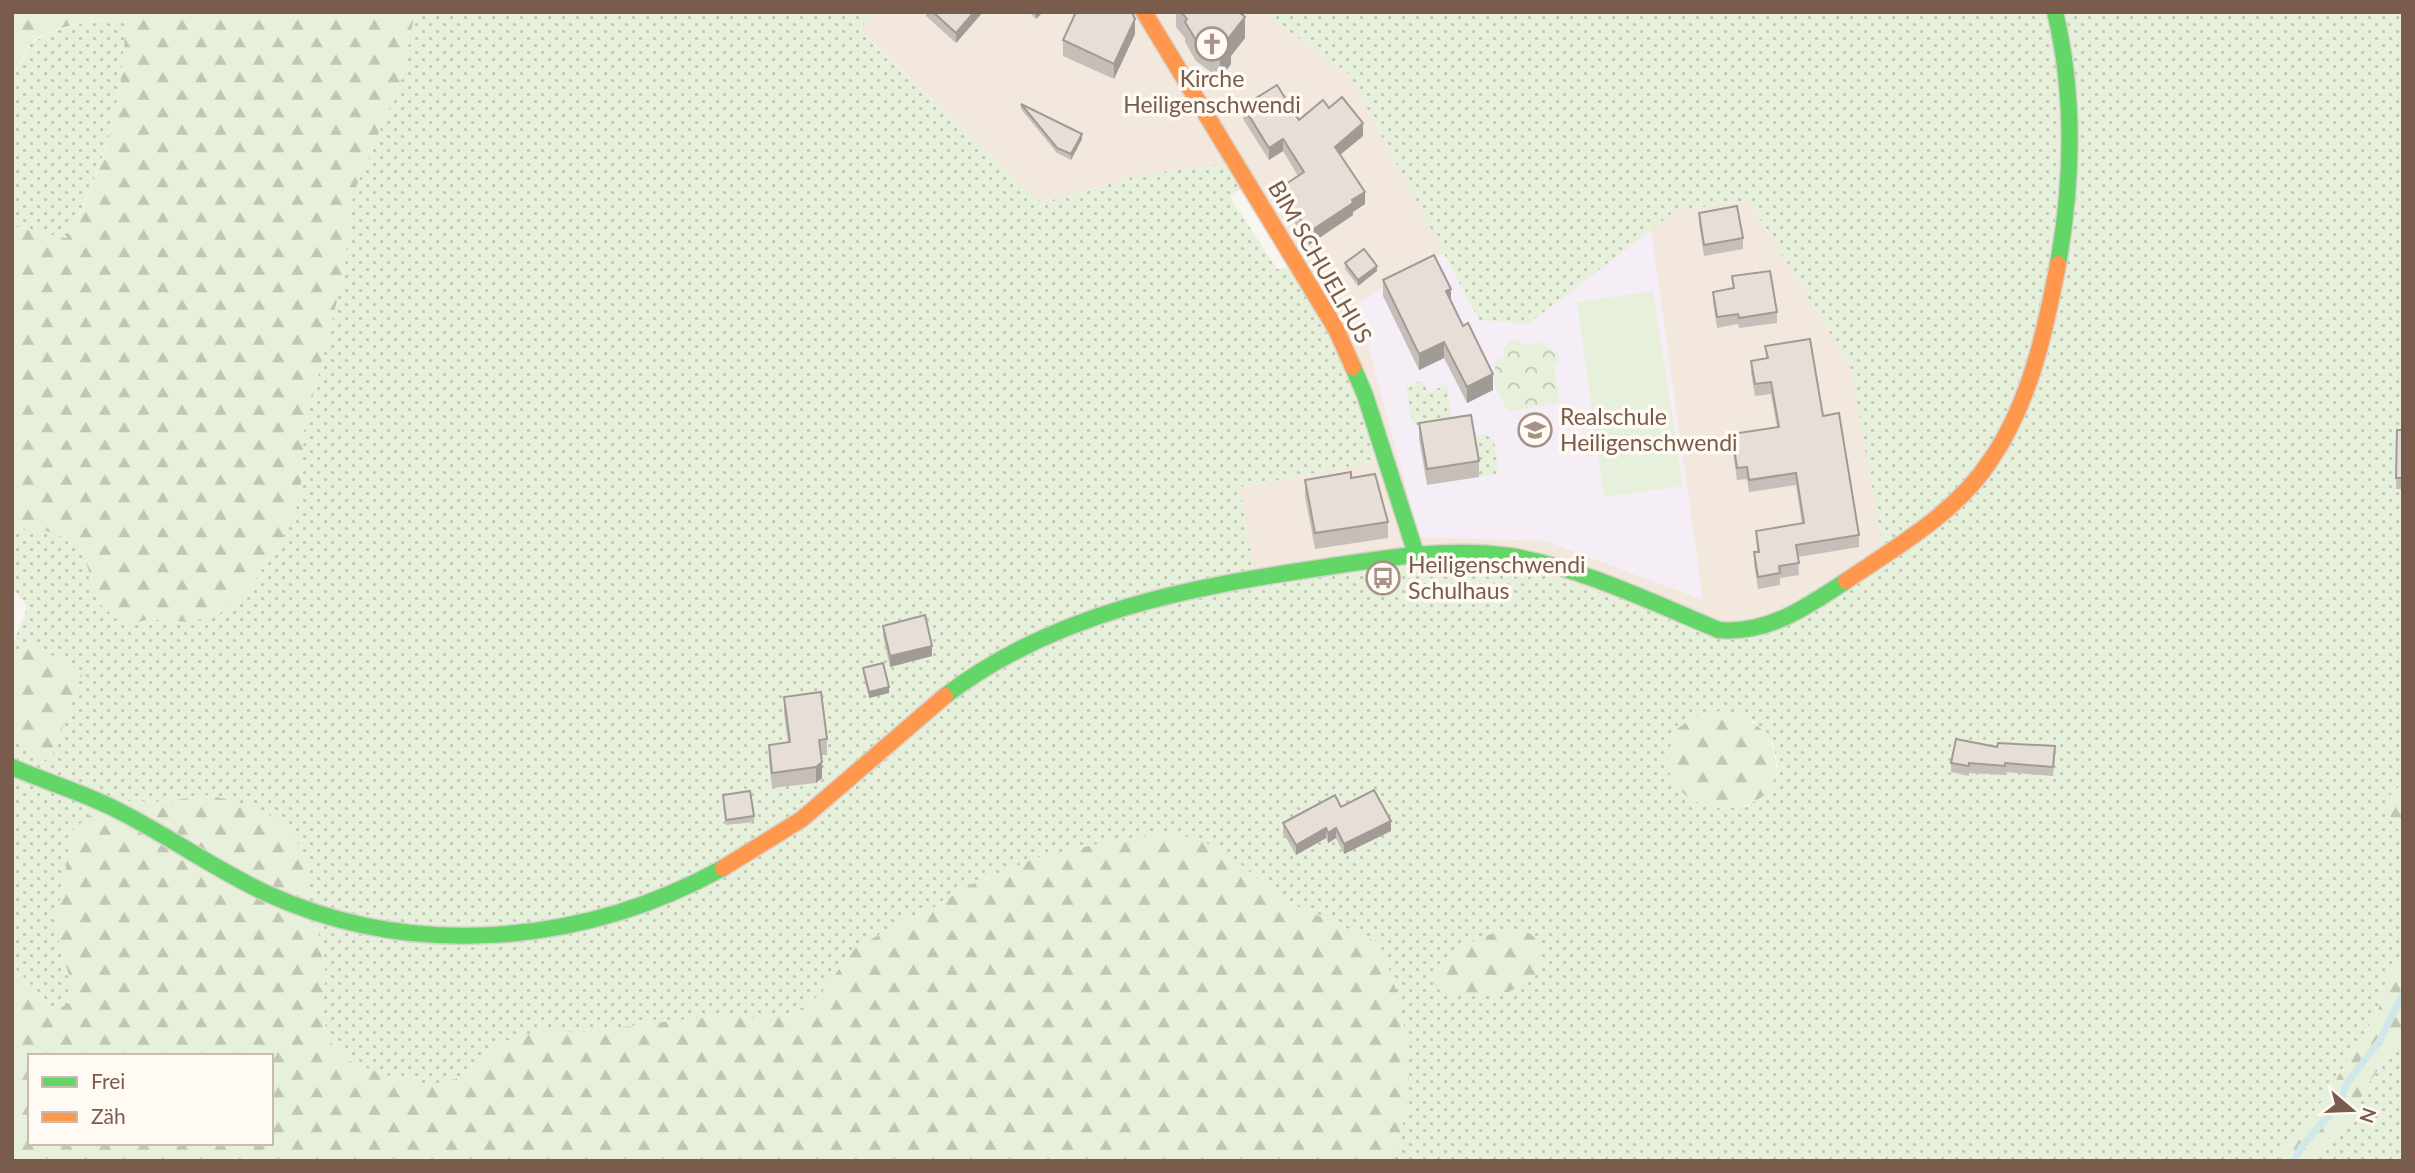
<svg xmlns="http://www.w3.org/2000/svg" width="2415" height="1173" font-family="Lato,sans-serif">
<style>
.residential{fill:#f2e8de}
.education{fill:#f6eef6}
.grass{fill:url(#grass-dots);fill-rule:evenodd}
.forest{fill:url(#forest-firs);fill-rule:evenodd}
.park{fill:url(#park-crowns)}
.pitch{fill:#e7f0db}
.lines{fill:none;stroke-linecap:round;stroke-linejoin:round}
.stream{stroke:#d0e8ea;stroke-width:7}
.fast-casing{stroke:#d9d2cb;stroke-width:19}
.slow-casing{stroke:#d9d2cb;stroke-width:19}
.fast{stroke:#63d668;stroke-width:16}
.slow{stroke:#ff974d;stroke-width:16}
.wall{fill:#c6bfb9}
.shaded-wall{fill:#a19b96}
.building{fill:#e6ded7;stroke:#a19b96;stroke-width:2}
.labels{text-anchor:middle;stroke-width:7;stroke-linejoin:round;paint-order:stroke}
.poi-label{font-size:23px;fill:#7a5c4d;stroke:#fffaf3;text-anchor:start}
.street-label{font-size:23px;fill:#7a5c4d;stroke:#fffaf3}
</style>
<defs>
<pattern id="grass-dots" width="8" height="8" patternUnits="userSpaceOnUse" patternTransform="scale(1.75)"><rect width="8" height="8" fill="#e7f0db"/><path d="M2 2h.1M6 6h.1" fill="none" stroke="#c0c6b4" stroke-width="1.8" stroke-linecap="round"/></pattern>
<pattern id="forest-firs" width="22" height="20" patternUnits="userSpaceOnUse" patternTransform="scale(1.75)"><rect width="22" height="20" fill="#e7f0db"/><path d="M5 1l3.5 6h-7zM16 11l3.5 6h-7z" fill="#c0c6b4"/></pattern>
<pattern id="park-crowns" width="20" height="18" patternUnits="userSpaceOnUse" patternTransform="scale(1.75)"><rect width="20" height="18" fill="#e7f0db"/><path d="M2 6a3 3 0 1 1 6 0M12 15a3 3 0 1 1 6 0" fill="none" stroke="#c0c6b4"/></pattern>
</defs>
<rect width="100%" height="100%" fill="#f9f5f0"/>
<polygon class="residential" points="874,12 1262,12 1349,74 1480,320 1528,324 1677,210 1749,201 1850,366 1885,555 1760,630 1255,577 1240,487 1385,460 1365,395 1235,164 1139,175 1042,203 859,29"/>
<polygon class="education" points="1651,231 1703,600 1546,541 1419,537 1357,303 1444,253 1479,320 1528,324"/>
<g class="grass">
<path d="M415,12H874L859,30L1042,203L1139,175L1235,163L1248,183L1230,197L1277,269L1299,267L1385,460L1240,487L1255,577L1460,551L1732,632L1884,554L1850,366L1749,201L1677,210L1528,324L1479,320L1349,74L1262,12H2403V782L2390,796L2389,817L2403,836V966L2389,973L2378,1011L2328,1093L2277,1161H1393L1396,1153L1378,942L1285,901L1240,864L1168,833L1115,841L1036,858L970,885L925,913L905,920L854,949L820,995L794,1013L760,1018L705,1017L582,1032H538L499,1043L458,1078L433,1085L391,1077L353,1063L328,1040L322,1008L326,975L317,927L206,795L164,802L121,801L73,829L55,927L70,979V1003L56,1011L12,965V737L25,750L82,675L29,641L12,660C12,636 22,628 27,606L12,587V528L47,531L81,545L98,602L125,626L149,619L189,622L247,591L278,546L300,500L304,431L343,277L353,194L401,80ZM1753,720L1773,743L1778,767L1749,806L1722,809L1689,799Z"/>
<path d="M125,18C125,97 104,170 66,238L12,226V81L30,44L51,32L83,23Z"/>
<polygon points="1422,380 1429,393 1447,384 1452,419 1413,426 1406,388"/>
<polygon points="1485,434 1494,441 1499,473 1479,477 1472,436"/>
<polygon points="2403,1035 2403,1161 2312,1161 2330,1136 2346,1124 2370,1081"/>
</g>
<g class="forest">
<path d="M12,12H415L401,80L353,194L343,277L304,431L300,500L278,546L247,591L218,615L189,622L149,619L125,626L98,602L81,545L47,531L12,528V226L66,238C105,172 125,96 125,19C104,17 44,27 29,45C22,55 18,70 12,81Z"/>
<polygon points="29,641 82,674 50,762 25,750 12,737 12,660"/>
<path d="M1723,710C1748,718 1770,727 1775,756C1787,816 1696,825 1672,779C1665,766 1670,746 1673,732L1692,718Z"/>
<polygon points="2403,782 2403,836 2389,817 2390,796"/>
<path d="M206,795L235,801L267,813L294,836L309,862V909L317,927L326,976L322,1008L328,1040L353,1063L391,1077L433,1085L458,1078L499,1043L538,1031L582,1032L705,1017L760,1018L794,1013L820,995L854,949L905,920L925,913L970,885L1036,858L1115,840L1168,833L1202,840L1240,864L1285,901L1378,942C1399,988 1410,1038 1409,1089C1408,1110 1400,1132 1396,1153L1393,1161H12V965L55,1011L69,1003L70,979L55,927L73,829L105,804L121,801L164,802ZM30,1056H271V1143H30Z"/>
<path d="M1500,931L1529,933L1543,944L1541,970C1511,1000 1481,999 1442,993L1433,982C1444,951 1470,941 1500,931Z"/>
<polygon points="2398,966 2403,966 2403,1035 2370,1081 2346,1124 2330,1136 2312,1161 2277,1161 2328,1093 2378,1011 2389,973"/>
</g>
<polygon class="park" points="1511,339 1518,340 1524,345 1538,342 1558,353 1559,360 1554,365 1560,403 1508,412 1495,388 1495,361 1505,357 1503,350"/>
<polygon class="pitch" points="1653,291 1683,486 1604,497 1577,302"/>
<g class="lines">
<polyline class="stream" points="2294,1161 2302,1146 2339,1104 2347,1083 2380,1040 2403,993"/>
<defs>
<g id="fast">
<path d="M2055,12C2075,95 2073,180 2058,264"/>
<polyline points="1353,367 1365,395 1416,554"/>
<path d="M945,696C1056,611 1191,587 1326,567C1386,558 1449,547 1510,556C1583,568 1651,602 1719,630C1769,634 1806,607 1846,581"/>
<path d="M12,767C46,782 82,792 115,809C168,835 215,870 268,894C414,960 583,945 723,868"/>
</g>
<g id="slow">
<polyline points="1144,12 1336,329 1353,367"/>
<path d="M1846,581C1896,547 1956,513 1990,461C2030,403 2045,332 2058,264"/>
<polyline points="723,868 802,819 945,696"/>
</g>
</defs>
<use href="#fast" class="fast-casing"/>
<use href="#slow" class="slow-casing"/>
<use href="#fast" class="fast"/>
<use href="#slow" class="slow"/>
</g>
<g class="wall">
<polygon points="926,12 983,12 956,43 926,16"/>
<polygon points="1029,12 1043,12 1036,19"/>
<polygon points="1176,12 1239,12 1245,38 1231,56 1231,64 1220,79 1196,61 1185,42 1185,38 1176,27"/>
<polygon points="1135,34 1114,79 1063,56 1063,40"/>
<polygon points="1021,104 1082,139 1071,160 1057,153 1021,109"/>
<polygon points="1243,106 1299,120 1329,108 1363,136 1340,155 1365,204 1353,212 1353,215 1309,245 1280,200 1280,188 1298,176 1283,151 1269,160 1243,119"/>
<polygon points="1699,213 1743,238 1743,249 1704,256 1699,224"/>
<polygon points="1345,263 1377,271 1358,286 1345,269"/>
<polygon points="1732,276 1777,312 1777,323 1739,328 1738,324 1717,328 1713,302 1713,292 1733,288"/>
<polygon points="1383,280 1451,300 1493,390 1467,403 1444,358 1419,370 1383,296"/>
<polygon points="1765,346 1823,416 1859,535 1859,547 1798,557 1799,575 1780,578 1780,585 1758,589 1754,564 1754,552 1757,552 1756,531 1802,524 1796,485 1749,492 1747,479 1737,480 1732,446 1732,434 1777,427 1771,394 1755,396 1751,373 1751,361 1766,358"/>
<polygon points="1419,423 1479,461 1479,477 1427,485 1419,439"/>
<polygon points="2397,430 2403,430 2403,489 2396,489"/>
<polygon points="1351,478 1388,522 1388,538 1315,549 1305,496 1305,480"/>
<polygon points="1391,571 1392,580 1373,584 1373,574"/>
<polygon points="883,626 932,656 890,667 883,636"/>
<polygon points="863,668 889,693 869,698 863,673"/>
<polygon points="784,697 827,739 827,755 821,755 822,778 816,783 772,788 769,761 769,745 788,743 784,713"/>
<polygon points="1997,747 2055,755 2053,776 2005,772 2005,775 1969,773 1969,776 1951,772 1951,763"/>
<polygon points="723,795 754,816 754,822 726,825"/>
<polygon points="1341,807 1391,831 1344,854 1336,838 1328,843 1326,838 1296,855 1283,833 1283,823"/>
</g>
<g class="shaded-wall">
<polygon points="974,12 983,12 956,43 956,33"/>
<polygon points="1036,12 1043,12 1036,19"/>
<polygon points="1245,17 1245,38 1231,56 1231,64 1220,79 1220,58 1227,40"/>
<polygon points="1135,19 1135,34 1114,79 1114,64"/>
<polygon points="1363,123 1363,136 1335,159 1335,147"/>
<polygon points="1082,134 1082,139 1071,160 1071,154"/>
<polygon points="1283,139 1283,151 1269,160 1269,148"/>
<polygon points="1365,192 1365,204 1353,212 1353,215 1309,245 1309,232 1352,200"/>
<polygon points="1377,266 1377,271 1358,286 1358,280"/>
<polygon points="1451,289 1451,304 1446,291"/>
<polygon points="1444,342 1444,358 1419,370 1419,354"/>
<polygon points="1493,374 1493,390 1467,403 1467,387"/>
<polygon points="932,646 932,656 890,667 890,656"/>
<polygon points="889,687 889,693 869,698 869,692"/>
<polygon points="822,762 822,778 816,783 816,767"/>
<polygon points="1391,821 1391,831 1344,854 1344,844"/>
<polygon points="1326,828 1326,838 1296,855 1296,845"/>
<polygon points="1336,828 1336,838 1328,843 1328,833"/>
</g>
<g class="building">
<polygon points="933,12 974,12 956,33"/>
<polygon points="1076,12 1132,12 1135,19 1114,64 1063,40"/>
<polygon points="1181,12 1239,12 1245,17 1227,40 1231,43 1220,58 1196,40 1185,22 1187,19"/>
<polygon points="1277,85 1299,120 1323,100 1329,108 1342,97 1363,123 1335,147 1365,192 1352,200 1353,203 1309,232 1280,188 1304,172 1283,139 1269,148 1243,106"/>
<polygon points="1021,104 1082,134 1071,154 1057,148"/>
<polygon points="1737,206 1743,238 1704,245 1699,213"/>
<polygon points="1364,249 1377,266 1358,280 1345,263"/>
<polygon points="1434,255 1451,289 1446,291 1463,326 1468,323 1493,374 1467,387 1444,342 1419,354 1383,280"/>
<polygon points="1770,271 1777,312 1739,318 1738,314 1717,317 1713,292 1734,288 1732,276"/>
<polygon points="1810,339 1823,416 1839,413 1859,535 1796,545 1799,563 1779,566 1780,573 1758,577 1754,552 1759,552 1756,531 1804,523 1796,473 1749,480 1747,467 1737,468 1732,434 1779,427 1771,382 1755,384 1751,361 1768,358 1765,346"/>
<polygon points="1471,415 1479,461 1427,469 1419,423"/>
<polygon points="2397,430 2403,430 2403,478 2396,478"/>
<polygon points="1351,472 1351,478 1375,474 1388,522 1315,533 1305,480"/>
<polygon points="1391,571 1392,575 1373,578 1373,574"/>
<polygon points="925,615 932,646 890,656 883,626"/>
<polygon points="883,663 889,687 869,692 863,668"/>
<polygon points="821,692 827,739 819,740 822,762 816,767 772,773 769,745 790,742 784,697"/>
<polygon points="1956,739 1997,747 1998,743 2055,746 2053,767 2005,763 2005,766 1969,763 1969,766 1951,763"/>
<polygon points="1374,790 1391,821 1344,844 1336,828 1328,833 1326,828 1296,845 1283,823 1335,795 1341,807"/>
<polygon points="750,791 754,816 726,820 723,795"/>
</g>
<defs>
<symbol id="church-ring" viewBox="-11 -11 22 22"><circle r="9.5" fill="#fffaf3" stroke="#a69286" stroke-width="1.5"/><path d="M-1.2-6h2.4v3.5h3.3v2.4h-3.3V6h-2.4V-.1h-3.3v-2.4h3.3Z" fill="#a69286"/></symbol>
<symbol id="school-ring" viewBox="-11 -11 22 22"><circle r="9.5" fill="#fffaf3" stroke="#a69286" stroke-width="1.5"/><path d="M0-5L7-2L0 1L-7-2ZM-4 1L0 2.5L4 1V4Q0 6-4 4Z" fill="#a69286"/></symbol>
<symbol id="bus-ring" viewBox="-11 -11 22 22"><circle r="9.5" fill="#fffaf3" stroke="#a69286" stroke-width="1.5"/><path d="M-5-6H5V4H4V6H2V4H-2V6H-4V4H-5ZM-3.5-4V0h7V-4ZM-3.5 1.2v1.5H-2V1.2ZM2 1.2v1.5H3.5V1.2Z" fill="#a69286"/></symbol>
</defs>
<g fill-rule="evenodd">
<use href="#church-ring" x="1193" y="25" width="38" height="38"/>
<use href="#school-ring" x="1516" y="411" width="38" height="38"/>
<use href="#bus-ring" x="1364" y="559" width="38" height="38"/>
</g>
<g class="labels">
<g class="poi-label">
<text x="1212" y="87" text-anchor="middle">Kirche<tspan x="1212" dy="26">Heiligenschwendi</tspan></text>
<text x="1560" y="425">Realschule<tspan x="1560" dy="26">Heiligenschwendi</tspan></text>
<text x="1408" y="573">Heiligenschwendi<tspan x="1408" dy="26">Schulhaus</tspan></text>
</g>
<g class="street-label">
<text transform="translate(1320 262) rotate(60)" y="8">BIM SCHUELHUS</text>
</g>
</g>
<rect width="2415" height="1173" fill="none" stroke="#7a5c4d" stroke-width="28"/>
<rect x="28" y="1054" width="245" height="91" fill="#fffaf3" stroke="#cabbb1" stroke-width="2"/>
<rect x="42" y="1077" width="35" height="10" fill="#63d668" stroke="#cabbb1" stroke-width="2"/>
<text x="91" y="1089" font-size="21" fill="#7a5c4d">Frei</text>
<rect x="42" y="1112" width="35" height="10" fill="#ff974d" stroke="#cabbb1" stroke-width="2"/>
<text x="91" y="1124" font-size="21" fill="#7a5c4d">Zäh</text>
<g transform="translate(2352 1110) rotate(109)" stroke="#fffaf3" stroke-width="5" paint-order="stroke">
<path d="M0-5L12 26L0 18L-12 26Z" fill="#7a5c4d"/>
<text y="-10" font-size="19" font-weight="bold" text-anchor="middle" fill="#7a5c4d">N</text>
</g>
</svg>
